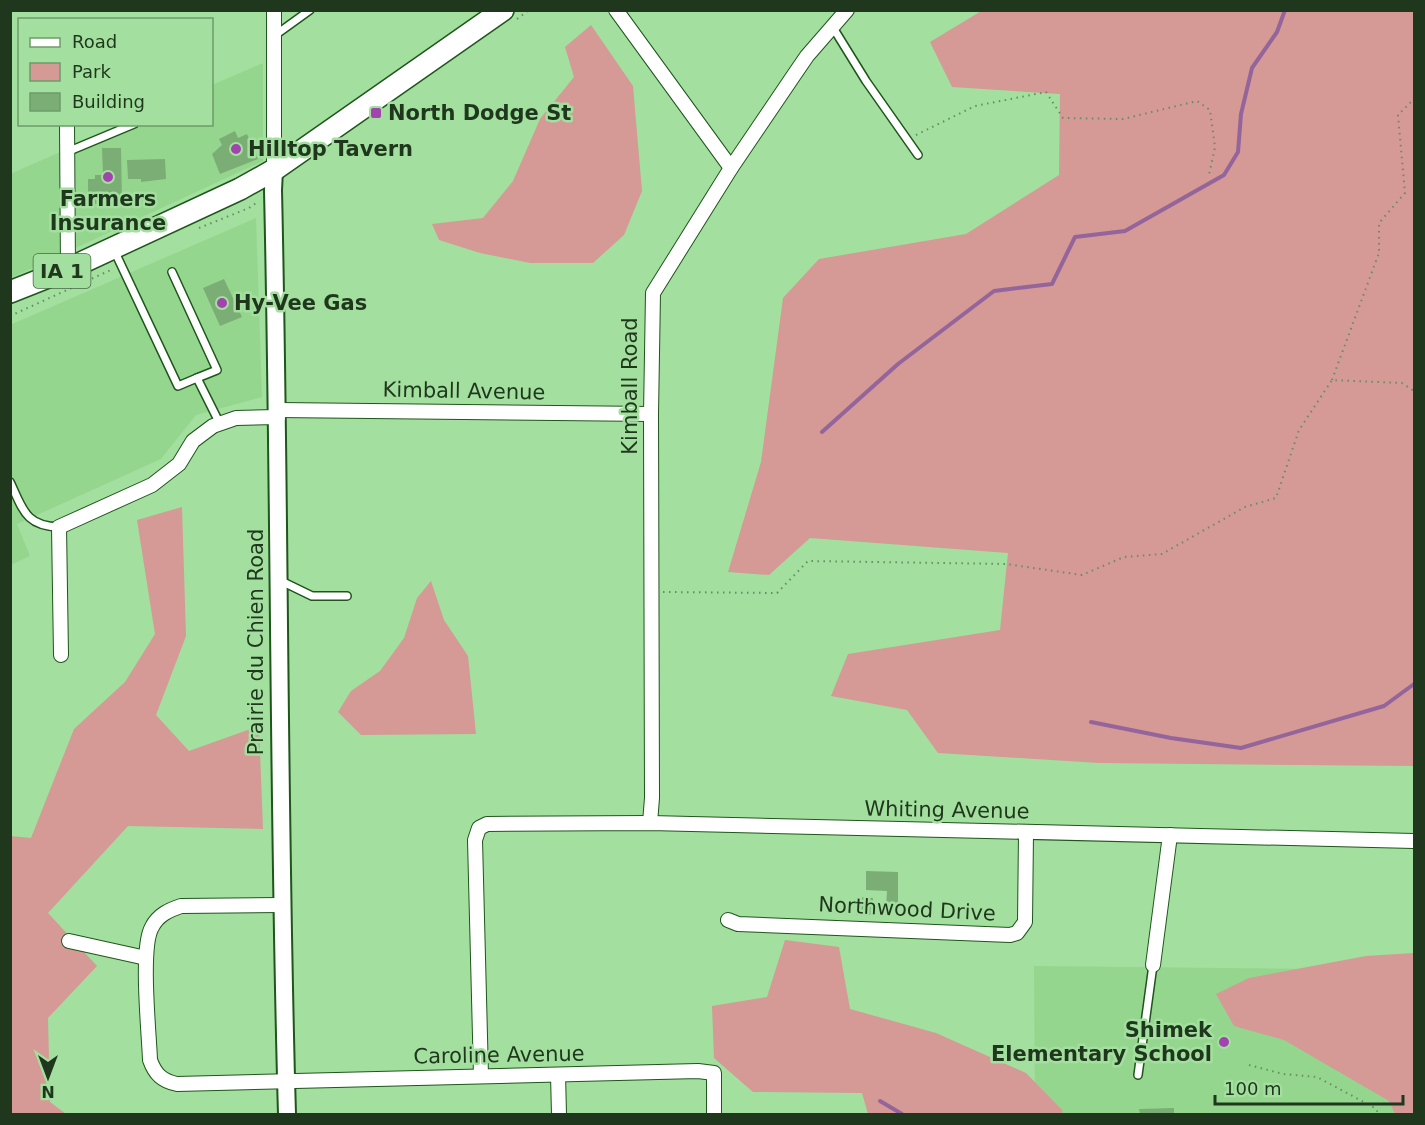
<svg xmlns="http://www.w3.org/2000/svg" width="1425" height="1125" font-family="'DejaVu Sans',sans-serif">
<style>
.built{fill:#95d68f}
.green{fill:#d59996}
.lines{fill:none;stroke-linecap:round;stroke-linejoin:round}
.stream{stroke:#94659b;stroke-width:4}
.building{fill:#7aae75}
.service-casing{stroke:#1e561b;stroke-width:10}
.minor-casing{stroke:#1e561b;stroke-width:16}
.tertiary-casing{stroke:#1e561b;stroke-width:20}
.primary-casing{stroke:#1e561b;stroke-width:24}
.path{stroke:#648f61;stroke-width:2;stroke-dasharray:1.5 4.5;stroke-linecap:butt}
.service{stroke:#fff;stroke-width:7}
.minor{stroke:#fff;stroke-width:14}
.tertiary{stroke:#fff;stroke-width:16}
.primary{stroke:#fff;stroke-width:21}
.poi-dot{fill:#a144ae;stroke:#a3df9e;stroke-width:2}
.labels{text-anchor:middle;stroke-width:5;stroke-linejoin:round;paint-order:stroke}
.shield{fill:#a3df9e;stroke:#476944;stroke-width:1.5}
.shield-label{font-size:20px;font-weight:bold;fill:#1f371d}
.poi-label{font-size:21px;font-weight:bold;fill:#1f371d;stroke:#a3df9e;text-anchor:start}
.street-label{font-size:21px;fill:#1f371d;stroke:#a3df9e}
</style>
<rect width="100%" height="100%" fill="#a3df9e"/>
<g class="built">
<polygon points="263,63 263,161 11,278 10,174 122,125 212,124 212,85"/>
<polygon points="256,218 262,397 196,415 161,459 17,524 30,556 11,565 10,325"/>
<polygon points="1034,966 1414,970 1414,1114 1035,1114"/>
</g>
<g class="green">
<polygon points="983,10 1414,11 1414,766 1099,763 938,753 907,710 831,696 848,654 1000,630 1008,553 810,538 769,575 728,572 761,462 783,298 819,259 966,234 1059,175 1060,94 952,87 930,42"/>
<polygon points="591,25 633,86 642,191 624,235 593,263 530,263 480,253 439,240 432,224 483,218 513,181 540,119 574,77 565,47"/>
<polygon points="182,507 186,636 156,715 189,751 259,726 263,829 128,826 48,913 97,966 48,1018 50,1102 66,1114 11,1114 10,836 31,838 74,729 125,682 155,634 137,520"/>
<polygon points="431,581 444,620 468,656 476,734 361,735 338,712 351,691 380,671 404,638 417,598"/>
<polygon points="785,940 839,947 850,1009 936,1033 1026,1073 1062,1110 1063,1114 868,1114 862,1093 753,1092 714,1058 712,1006 767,997"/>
<polygon points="1414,953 1414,1114 1395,1114 1389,1101 1284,1040 1234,1026 1216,994 1249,978 1366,956"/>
</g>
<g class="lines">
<g class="stream">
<polyline points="822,432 898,364 994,291 1052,284 1075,237 1125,231 1224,175 1238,152 1241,114 1252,68 1277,32 1285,10"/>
<polyline points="1091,722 1171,738 1241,748 1384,706 1414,684"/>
<polyline points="880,1101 902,1114"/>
</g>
</g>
<g class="building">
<polygon points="235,131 238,138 247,134 258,159 220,174 212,154 222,145 219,139"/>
<polygon points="102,148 121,148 122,203 88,204 88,179 95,179 95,175 103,175"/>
<polygon points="165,159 166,179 141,182 141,179 128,179 127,160"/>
<polygon points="224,279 242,317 220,326 203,288"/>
<polygon points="866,871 898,872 898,909 886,909 887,891 866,890"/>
<polygon points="856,897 873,898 873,915 856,915"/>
<polygon points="1174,1108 1174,1114 1140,1114 1139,1109"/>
</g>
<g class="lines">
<defs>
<g id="service">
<polyline points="832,26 866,81 918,155"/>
<polyline points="274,36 310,10"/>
<polyline points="67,152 134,124"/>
<polyline points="114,250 178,386 197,378 220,424"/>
<polyline points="172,272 217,370 197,378"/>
<path d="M10,482C23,509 25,526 59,527"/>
<polyline points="281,581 312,596 347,596"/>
<polyline points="1138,1075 1153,965"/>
</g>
<g id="minor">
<polyline points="274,10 274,170"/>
<polyline points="616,10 731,168"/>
<polyline points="67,124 68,269"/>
<polyline points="278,410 651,414"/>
<polyline points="61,655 59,527 152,485 179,464 193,441 213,426 236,418 278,417"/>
<polyline points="650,823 652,798 651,414 653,293 731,168 794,75 807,56 847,10"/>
<path d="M281,905L181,906C169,910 158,915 152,927C140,947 149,1032 150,1060C155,1074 162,1081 177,1084L698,1071L714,1073V1114"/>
<polyline points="728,920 738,924 1010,935 1017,933 1025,922 1026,833"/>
<polyline points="69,941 146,958"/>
<polyline points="1153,965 1170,835"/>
<polyline points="558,1075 559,1114"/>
<polyline points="481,1076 475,840 479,828 487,824 650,823 1414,841"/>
</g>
<path id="tertiary" d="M274,170L273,190C280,498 278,806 287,1114"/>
<polyline id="primary" points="10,292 68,269 240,189 274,170 503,10"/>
</defs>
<use href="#service" class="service-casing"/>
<use href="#minor" class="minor-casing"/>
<use href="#tertiary" class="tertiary-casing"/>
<use href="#primary" class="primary-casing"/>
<g class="path">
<polyline points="517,19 529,10"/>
<polyline points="916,135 975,106 1046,92 1063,118 1123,119 1197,101 1210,110 1215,147 1209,175"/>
<polyline points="199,228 249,208 259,201"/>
<polyline points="10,316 113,269"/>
<polyline points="1332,380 1379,253 1379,223 1405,193 1398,115 1414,99"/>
<polyline points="663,592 777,593 808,561 1006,564 1082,575 1124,557 1162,554 1245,507 1276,498 1299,430 1332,380 1402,383 1414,391"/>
<polyline points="1249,1065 1283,1074 1317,1077 1375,1108 1379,1114"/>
</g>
<use href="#service" class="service"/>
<use href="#minor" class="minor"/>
<use href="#tertiary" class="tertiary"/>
<use href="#primary" class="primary"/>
</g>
<g class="poi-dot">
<rect x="370" y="107" width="12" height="12" rx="3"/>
<circle cx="236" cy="149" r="6"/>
<circle cx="108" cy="177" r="6"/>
<circle cx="222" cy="303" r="6"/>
<circle cx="1224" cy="1042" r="6"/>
</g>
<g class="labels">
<rect class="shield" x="33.5" y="254" width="57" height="34" rx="4.5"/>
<g class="shield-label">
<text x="62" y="278">IA 1</text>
</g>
<g class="poi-label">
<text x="388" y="120">North Dodge St</text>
<text x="248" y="156">Hilltop Tavern</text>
<text x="108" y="206" text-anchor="middle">Farmers<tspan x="108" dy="24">Insurance</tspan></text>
<text x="234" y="310">Hy-Vee Gas</text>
<text x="1212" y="1037" text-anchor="end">Shimek<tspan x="1212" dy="24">Elementary School</tspan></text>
</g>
<g class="street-label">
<text transform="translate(630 386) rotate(-90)" y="7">Kimball Road</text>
<text transform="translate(464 391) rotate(1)" y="7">Kimball Avenue</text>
<text transform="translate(256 642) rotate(-90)" y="7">Prairie du Chien Road</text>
<text transform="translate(947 810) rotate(1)" y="7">Whiting Avenue</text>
<text transform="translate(907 909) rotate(3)" y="7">Northwood Drive</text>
<text transform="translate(499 1055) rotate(-1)" y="7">Caroline Avenue</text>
</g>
</g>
<rect width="1425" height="1125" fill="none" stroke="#1f371d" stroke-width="24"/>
<rect x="18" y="18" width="195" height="108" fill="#a3df9e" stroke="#6e9c6a" stroke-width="1.5"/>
<rect x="30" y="38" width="30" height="9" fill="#ffffff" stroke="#6e9c6a" stroke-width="1.5"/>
<text x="72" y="48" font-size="18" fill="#1f371d">Road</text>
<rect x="30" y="63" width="30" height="18" fill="#d59996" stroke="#6e9c6a" stroke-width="1.5"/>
<text x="72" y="78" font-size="18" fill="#1f371d">Park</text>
<rect x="30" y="93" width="30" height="18" fill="#7aae75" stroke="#6e9c6a" stroke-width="1.5"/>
<text x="72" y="108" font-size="18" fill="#1f371d">Building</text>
<g transform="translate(48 1077) rotate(180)" stroke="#a3df9e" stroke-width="4.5" paint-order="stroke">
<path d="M0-4.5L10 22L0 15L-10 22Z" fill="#1f371d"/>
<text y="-9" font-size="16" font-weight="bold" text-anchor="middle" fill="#1f371d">N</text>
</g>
<path d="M1215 1095v9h188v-9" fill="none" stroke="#1f371d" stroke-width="3"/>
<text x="1224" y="1095" font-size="18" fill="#1f371d" stroke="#a3df9e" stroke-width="4.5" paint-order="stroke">100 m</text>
</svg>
